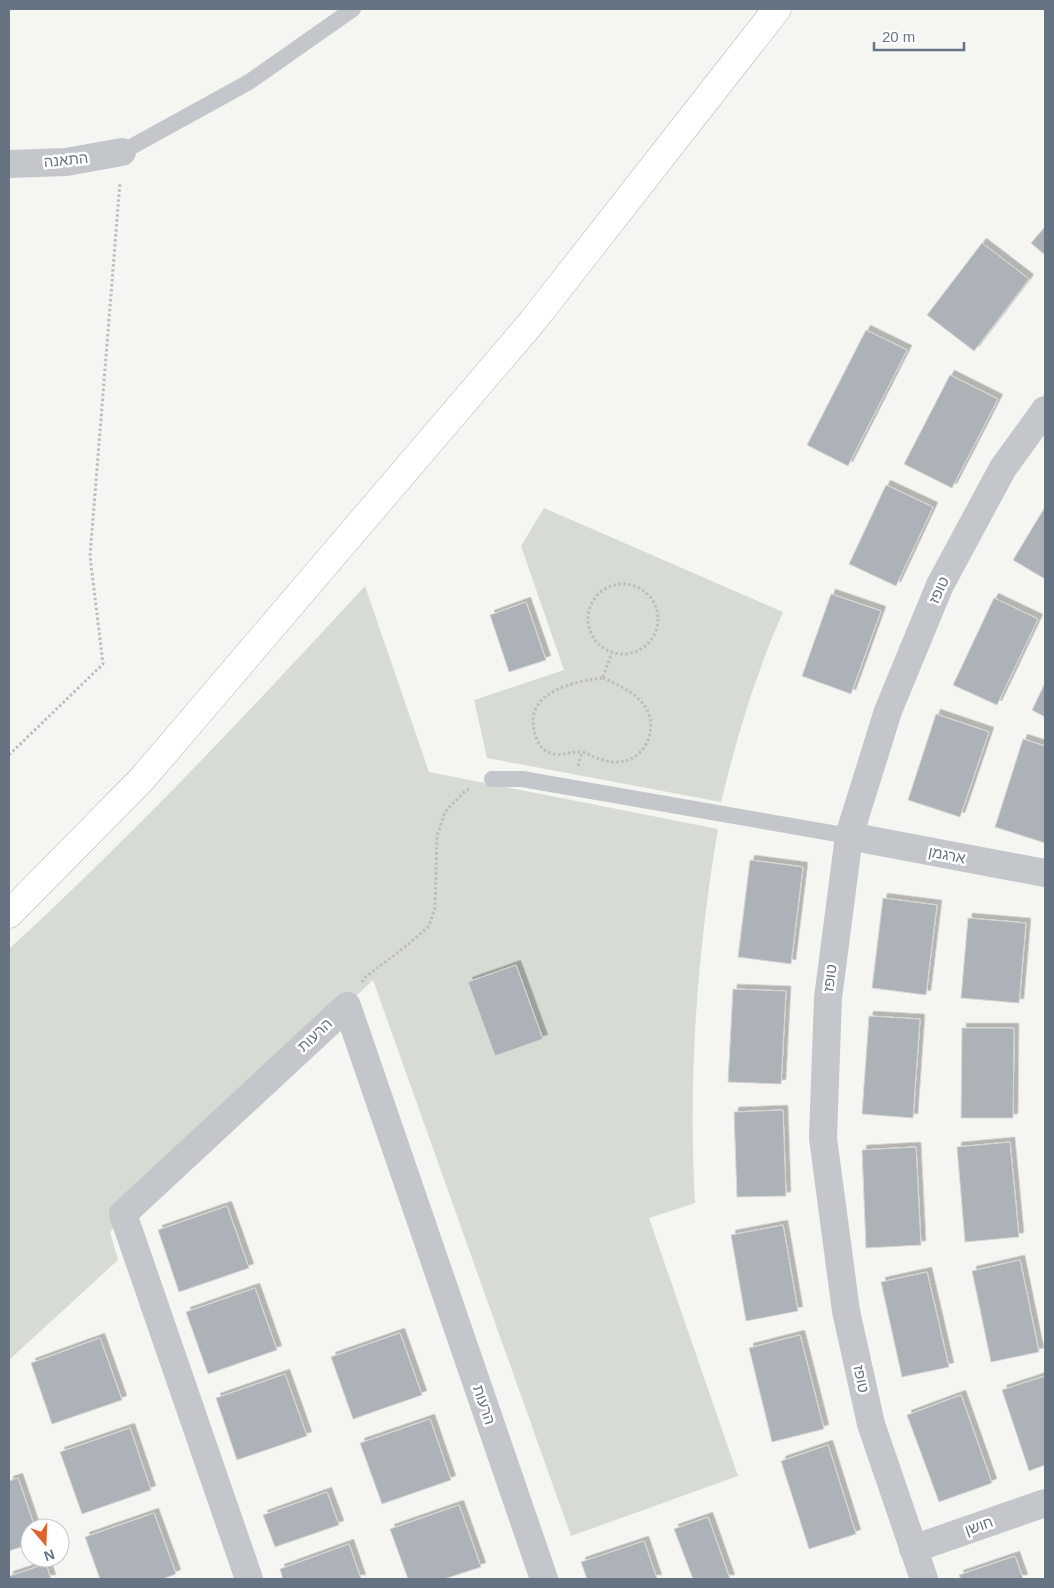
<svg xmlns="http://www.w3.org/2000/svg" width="1054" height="1588" font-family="Helvetica,Heebo,sans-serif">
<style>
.green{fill:#d6dcd3}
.building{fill:#acb2b8;stroke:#d7d7d5;filter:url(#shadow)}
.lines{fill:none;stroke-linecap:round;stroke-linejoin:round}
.primary-casing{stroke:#b4b8bc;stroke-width:29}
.path{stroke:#bbbdbf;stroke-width:3;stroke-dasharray:2.5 2.5;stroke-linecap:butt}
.service{stroke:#c3c6ca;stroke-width:16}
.minor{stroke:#c3c6ca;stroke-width:28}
.primary{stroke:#fff;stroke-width:28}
.labels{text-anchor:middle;stroke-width:5;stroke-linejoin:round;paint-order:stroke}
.street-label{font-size:15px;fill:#657383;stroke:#fff}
</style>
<defs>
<filter id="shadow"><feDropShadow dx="4.5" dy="-4.5" stdDeviation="0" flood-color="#0004"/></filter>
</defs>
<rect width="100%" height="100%" fill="#f5f6f2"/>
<g class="green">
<path d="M544,508L783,612C756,673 737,736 721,802L487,758L474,700L564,670L521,546Z"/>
<path d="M365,586L429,772L718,829C697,953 688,1077 695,1203L649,1218L738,1476L571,1536L373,980L110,1232L118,1260L9,1360V949C134,834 250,711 365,586Z"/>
</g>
<g class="building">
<polygon points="1045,227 1045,255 1031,243"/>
<polygon points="982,243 1029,279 974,351 927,315"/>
<polygon points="866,330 907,350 848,466 807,445"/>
<polygon points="950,375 998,399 952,488 904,464"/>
<polygon points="886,485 933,507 896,586 849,564"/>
<polygon points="1045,507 1045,579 1013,560"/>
<polygon points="831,594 881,611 851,694 802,676"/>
<polygon points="994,598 1038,619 997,705 953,685"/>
<polygon points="526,602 546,660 509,672 490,615"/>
<polygon points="1045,683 1045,717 1032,710"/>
<polygon points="936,714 989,732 960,817 908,800"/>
<polygon points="1023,739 1045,746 1045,843 995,827"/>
<polygon points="750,860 803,867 791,964 738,957"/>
<polygon points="883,898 937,905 926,995 872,988"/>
<polygon points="968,918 1026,923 1019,1003 961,998"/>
<polygon points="516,965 543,1039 495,1056 468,982"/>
<polygon points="733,989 786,991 781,1084 728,1082"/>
<polygon points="869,1016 920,1019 913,1118 862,1114"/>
<polygon points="962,1028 1014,1028 1013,1118 961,1118"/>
<polygon points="783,1110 786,1196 737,1197 734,1112"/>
<polygon points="1010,1142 1019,1237 965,1242 957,1147"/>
<polygon points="916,1147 921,1245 866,1248 862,1150"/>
<polygon points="227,1206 249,1268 179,1292 158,1230"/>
<polygon points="783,1225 798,1311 746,1321 731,1235"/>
<polygon points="1020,1260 1039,1352 991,1362 972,1271"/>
<polygon points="927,1272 949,1367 902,1377 881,1282"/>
<polygon points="255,1288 277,1350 208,1374 186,1312"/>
<polygon points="400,1333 422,1395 353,1419 331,1357"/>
<polygon points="800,1335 824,1429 772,1442 749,1348"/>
<polygon points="100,1338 122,1400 52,1424 31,1363"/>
<polygon points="285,1374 307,1436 237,1460 216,1398"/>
<polygon points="1045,1376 1045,1465 1029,1471 1002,1390"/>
<polygon points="961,1395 992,1483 939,1502 907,1415"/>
<polygon points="430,1419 451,1480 382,1504 360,1443"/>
<polygon points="130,1428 151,1490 82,1514 60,1452"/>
<polygon points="828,1445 856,1534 809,1549 781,1461"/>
<polygon points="18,1478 35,1528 30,1528 30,1544 9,1551 9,1481"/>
<polygon points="327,1492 339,1525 275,1547 263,1515"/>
<polygon points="459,1505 481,1567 444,1579 408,1579 390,1529"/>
<polygon points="154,1513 176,1574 162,1579 100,1579 85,1537"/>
<polygon points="708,1517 730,1579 693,1579 674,1529"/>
<polygon points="644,1541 657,1579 587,1579 581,1562"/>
<polygon points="349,1544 361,1579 283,1579 280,1569"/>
<polygon points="1015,1556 1023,1579 961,1579 959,1575"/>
<polygon points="46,1564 51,1579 9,1579 9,1576"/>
</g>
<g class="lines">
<defs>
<polyline id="primary" points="9,914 142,779 532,322 777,9"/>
</defs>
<use href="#primary" class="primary-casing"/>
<g class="path">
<circle cx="623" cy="619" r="35"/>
<polyline points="603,677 612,652"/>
<path d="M603,678C617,684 634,692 644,705C660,727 646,761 618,762C610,763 599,759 592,756C589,755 585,752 581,752C569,751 560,758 548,752C540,748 535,738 534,730C525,692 575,681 603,678Z"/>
<polyline points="9,755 103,664 90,556 120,182"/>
<polyline points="578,766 582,752"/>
<polyline points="362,982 364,978 405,947 429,926 435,908 437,836 445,812 465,791 471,788"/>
</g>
<g class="service">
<polyline points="122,152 249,82 353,9"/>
<polyline points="492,779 522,779 849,836"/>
</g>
<g class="minor">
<polyline points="9,164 66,162 122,152"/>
<polyline points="849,836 1045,873"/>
<polyline points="913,1549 1045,1503"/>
<polyline points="249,1579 123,1214 347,1006 544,1579"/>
<polyline points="924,1579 871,1424 846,1311 823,1138 828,998 849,836 888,711 940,585 1003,468 1045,410"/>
</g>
<use href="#primary" class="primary"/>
</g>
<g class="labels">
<g class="street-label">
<text transform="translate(66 160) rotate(-6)" y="5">התאנה</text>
<text transform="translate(939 590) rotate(-65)" y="5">טופז</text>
<text transform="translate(947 855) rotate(11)" y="5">ארגמן</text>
<text transform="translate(830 978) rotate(-83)" y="5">טופז</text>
<text transform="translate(315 1035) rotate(-43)" y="5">הרעות</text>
<text transform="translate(861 1379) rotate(78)" y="5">טופז</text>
<text transform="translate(484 1405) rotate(71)" y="5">הרעות</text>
<text transform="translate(979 1526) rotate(-19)" y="5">חושן</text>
</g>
</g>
<rect width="1054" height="1588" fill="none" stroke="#657383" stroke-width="20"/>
<g transform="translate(45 1543) rotate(161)"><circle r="24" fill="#ffffff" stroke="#c1c7cd"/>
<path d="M0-4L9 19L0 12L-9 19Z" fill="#df6229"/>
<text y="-8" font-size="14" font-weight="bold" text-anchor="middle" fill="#657383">N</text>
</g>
<path d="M874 42v8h90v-8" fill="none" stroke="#657383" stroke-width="2.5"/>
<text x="882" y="42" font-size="15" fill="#657383" stroke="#ffffff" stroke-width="4" paint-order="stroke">20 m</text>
</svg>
